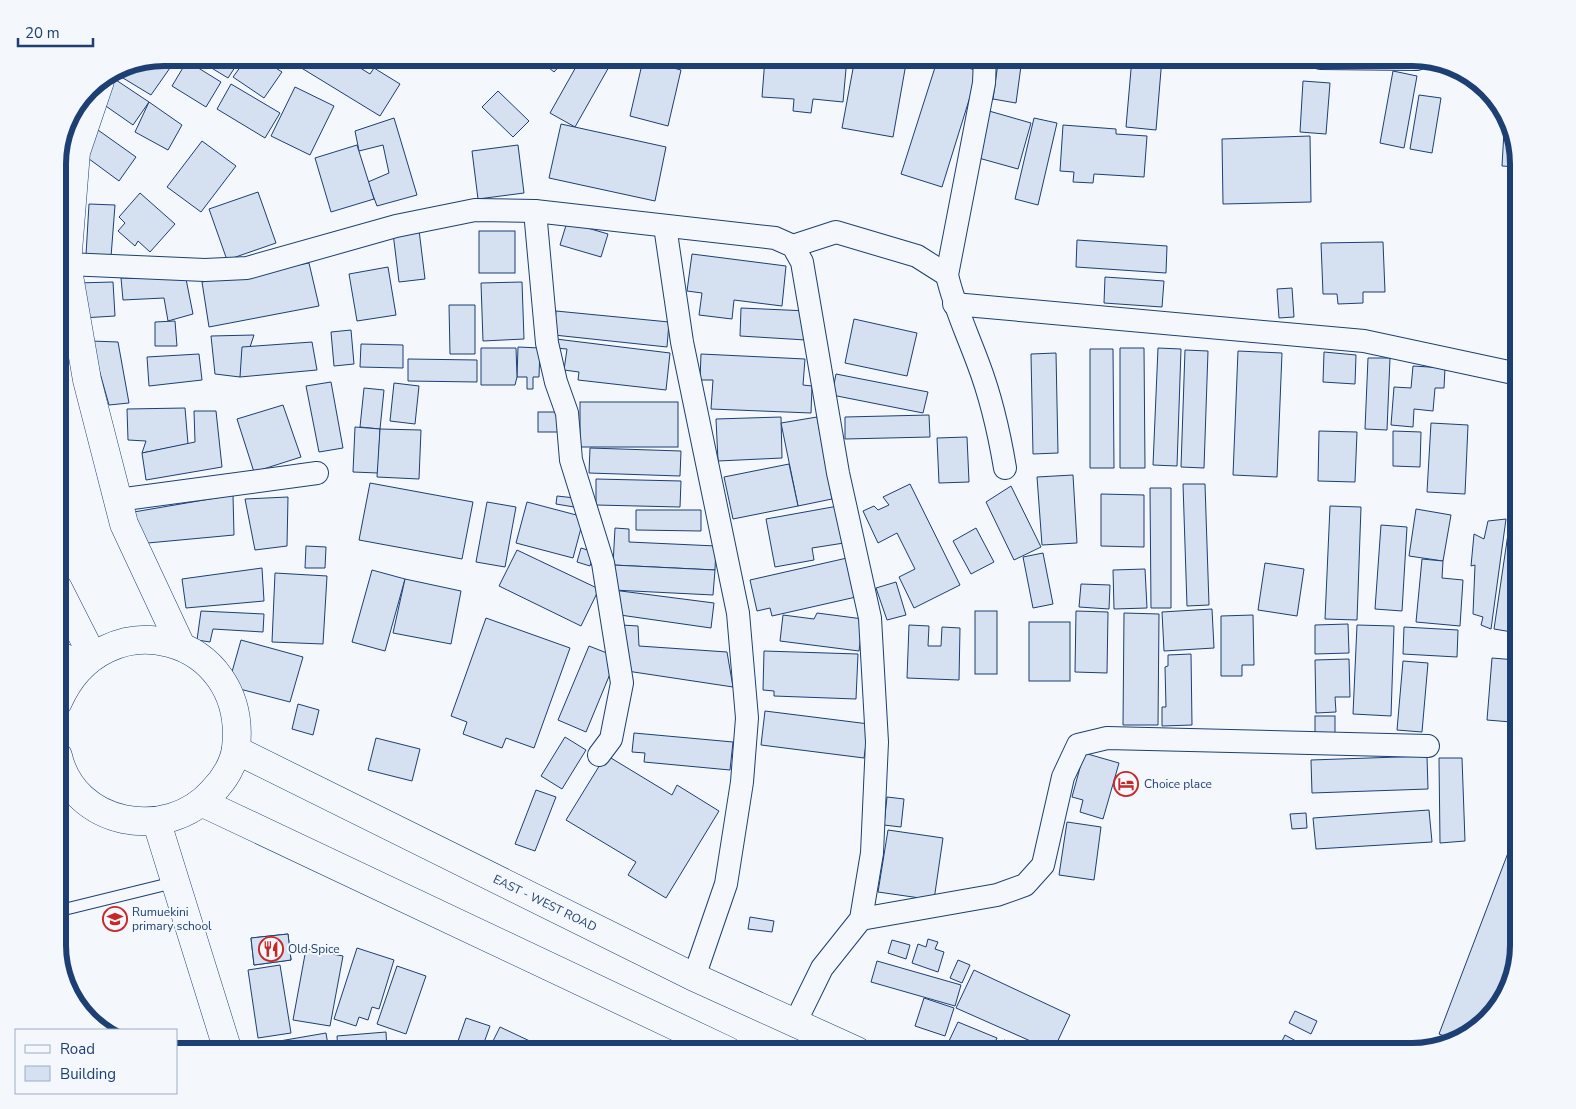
<svg xmlns="http://www.w3.org/2000/svg" width="1576" height="1109" font-family="'Nunito Sans',sans-serif">
<style>
.building{fill:#d5e0f0;stroke:#1d3f73}
.lines{fill:none;stroke-linecap:round;stroke-linejoin:round}
.service-casing{stroke:#1d3f73;stroke-width:13}
.minor-casing{stroke:#1d3f73;stroke-width:24}
.tertiary-casing{stroke:#1d3f73;stroke-width:29}
.primary-casing{stroke:#1d3f73;stroke-width:29}
.service{stroke:#f4f7fb;stroke-width:11}
.minor{stroke:#f4f7fb;stroke-width:22}
.tertiary{stroke:#f4f7fb;stroke-width:28}
.primary{stroke:#f4f7fb;stroke-width:28}
.labels{text-anchor:middle;stroke-width:4;stroke-linejoin:round;paint-order:stroke}
.poi-label{font-size:12px;fill:#1d3f73;stroke:#f4f7fb;text-anchor:start}
.street-label{font-size:12px;fill:#1d3f73;stroke:#f4f7fb}
.rim{fill:none;stroke:#1d3f73;stroke-width:6}
</style>
<rect width="100%" height="100%" fill="#f4f7fb"/>
<g class="building">
<polygon points="164,58 177,58 151,95 118,75 124,65"/>
<polygon points="195,58 241,58 228,78"/>
<polygon points="247,58 260,58 282,72 264,98 233,77"/>
<polygon points="292,58 354,58 349,61 370,74 374,68 400,84 380,116 290,61"/>
<polygon points="537,58 567,58 554,72"/>
<polygon points="581,58 614,58 575,127 550,113"/>
<polygon points="765,58 847,58 843,102 813,99 811,113 793,111 794,99 762,97"/>
<polygon points="855,58 907,58 893,137 842,128"/>
<polygon points="938,58 978,71 942,187 901,174"/>
<polygon points="1132,58 1162,58 1156,130 1126,127"/>
<polygon points="643,60 681,70 668,126 630,116"/>
<polygon points="187,61 221,82 206,107 172,86"/>
<polygon points="998,63 1021,66 1016,103 993,99"/>
<polygon points="1393,71 1417,76 1404,148 1380,143"/>
<polygon points="116,80 149,102 133,125 100,102"/>
<polygon points="1303,81 1330,83 1326,134 1300,132"/>
<polygon points="231,84 280,113 265,138 217,109"/>
<polygon points="295,87 334,106 310,155 271,136"/>
<polygon points="498,91 529,121 513,137 482,107"/>
<polygon points="1419,95 1441,98 1432,153 1410,149"/>
<polygon points="149,102 182,125 168,150 135,132"/>
<polygon points="989,111 1031,123 1018,169 975,157"/>
<polygon points="394,118 417,195 377,206 368,182 389,173 383,145 359,151 355,131"/>
<polygon points="1034,118 1057,123 1038,205 1015,199"/>
<polygon points="561,124 666,147 655,201 549,178"/>
<polygon points="1063,125 1116,129 1116,134 1147,136 1144,177 1094,174 1093,183 1073,182 1074,172 1060,171"/>
<polygon points="98,130 136,157 119,181 81,153"/>
<polygon points="1504,131 1511,131 1518,167 1502,166"/>
<polygon points="1310,136 1311,202 1223,204 1222,139"/>
<polygon points="202,141 236,166 201,212 167,187"/>
<polygon points="357,145 374,199 331,212 315,158"/>
<polygon points="518,145 524,193 478,199 472,151"/>
<polygon points="258,192 276,243 227,260 209,209"/>
<polygon points="140,193 175,224 150,252 138,241 135,246 118,231 125,223 119,217"/>
<polygon points="89,204 115,205 111,257 86,255"/>
<polygon points="567,222 608,234 601,257 560,245"/>
<polygon points="419,230 425,279 399,282 393,233"/>
<rect x="479" y="231" width="36" height="42"/>
<polygon points="1077,240 1167,246 1166,273 1076,267"/>
<polygon points="1383,242 1385,292 1363,292 1363,303 1338,304 1337,294 1323,294 1321,243"/>
<polygon points="692,254 786,266 782,306 734,300 732,319 699,315 702,293 687,291"/>
<polygon points="309,263 319,306 209,327 202,282"/>
<polygon points="388,267 396,315 357,321 349,274"/>
<polygon points="1105,277 1164,281 1162,307 1104,303"/>
<polygon points="121,278 186,279 193,314 168,321 164,298 123,300"/>
<polygon points="113,282 115,316 82,318 76,283"/>
<polygon points="522,282 524,339 483,341 481,283"/>
<polygon points="1292,288 1294,317 1279,318 1277,289"/>
<polygon points="449,305 475,305 475,354 450,354"/>
<polygon points="741,308 808,311 806,340 740,336"/>
<polygon points="556,311 669,322 667,347 554,335"/>
<polygon points="854,319 917,333 907,376 845,363"/>
<polygon points="175,321 177,346 155,346 155,322"/>
<polygon points="351,330 354,364 334,366 331,332"/>
<polygon points="254,335 240,377 215,374 211,336"/>
<polygon points="556,339 670,353 666,390 578,380 579,372 564,370 567,349 555,348"/>
<polygon points="91,341 118,342 129,403 109,405"/>
<polygon points="312,342 317,370 240,377 242,347"/>
<polygon points="361,344 403,345 403,368 360,367"/>
<polygon points="518,347 540,348 539,377 533,377 533,389 527,389 527,377 517,377"/>
<polygon points="481,348 516,348 517,377 515,385 481,385"/>
<polygon points="1120,348 1144,348 1145,468 1120,468"/>
<polygon points="1158,348 1181,349 1177,466 1153,465"/>
<polygon points="1090,349 1113,349 1114,468 1090,468"/>
<polygon points="1185,350 1208,351 1204,468 1181,467"/>
<polygon points="1238,351 1282,353 1277,477 1233,475"/>
<polygon points="1324,352 1356,355 1355,384 1323,382"/>
<polygon points="1056,353 1058,453 1033,454 1031,354"/>
<polygon points="199,354 202,380 149,386 147,357"/>
<polygon points="701,354 805,359 803,385 812,386 811,413 711,409 713,380 700,380"/>
<polygon points="1368,358 1390,358 1387,430 1365,429"/>
<polygon points="408,359 477,360 477,382 408,381"/>
<polygon points="1413,366 1445,368 1444,388 1435,388 1433,411 1414,409 1413,427 1391,425 1394,387 1411,388"/>
<polygon points="836,374 928,392 923,413 832,395"/>
<polygon points="331,382 343,448 319,452 306,386"/>
<polygon points="394,383 419,386 415,424 390,421"/>
<polygon points="364,388 384,390 380,429 360,427"/>
<rect x="580" y="402" width="98" height="45"/>
<polygon points="283,405 301,457 254,472 237,419"/>
<polygon points="185,408 188,444 142,453 146,441 128,440 127,409"/>
<polygon points="194,411 216,411 222,467 146,480 142,453 195,442"/>
<rect x="538" y="412" width="23" height="20"/>
<polygon points="929,415 930,437 845,439 845,417"/>
<polygon points="781,417 782,458 718,461 716,419"/>
<polygon points="817,417 832,499 798,506 781,423"/>
<polygon points="1431,423 1468,425 1465,494 1427,492"/>
<polygon points="355,427 380,429 378,473 353,472"/>
<polygon points="380,429 421,430 419,479 377,477"/>
<polygon points="1319,431 1357,432 1355,482 1318,481"/>
<polygon points="1393,431 1421,432 1420,467 1393,466"/>
<polygon points="967,437 969,482 939,483 937,438"/>
<polygon points="590,448 681,451 680,476 589,473"/>
<polygon points="789,464 798,506 733,519 724,477"/>
<polygon points="1073,475 1077,543 1042,545 1037,477"/>
<polygon points="596,479 681,481 680,507 596,505"/>
<polygon points="370,483 473,502 462,559 359,540"/>
<polygon points="910,484 960,585 914,608 899,577 915,569 897,533 878,543 863,511 874,506 878,510 889,505 883,497"/>
<polygon points="1183,484 1205,484 1209,605 1187,606"/>
<polygon points="1011,486 1041,547 1014,560 986,502"/>
<polygon points="1150,488 1171,488 1171,608 1151,608"/>
<polygon points="1101,494 1144,495 1144,547 1101,546"/>
<polygon points="233,495 234,535 137,544 128,513"/>
<polygon points="557,496 575,498 574,507 556,504"/>
<polygon points="288,497 287,546 255,550 245,499"/>
<polygon points="487,502 516,507 505,567 476,562"/>
<polygon points="527,502 584,517 573,558 516,543"/>
<polygon points="838,506 844,543 812,548 814,560 775,567 766,519"/>
<polygon points="1330,506 1361,507 1357,620 1325,619"/>
<polygon points="1416,509 1451,515 1443,561 1409,556"/>
<polygon points="636,510 701,510 701,531 636,530"/>
<polygon points="1506,519 1491,629 1481,625 1483,617 1473,614 1475,565 1471,566 1474,534 1484,539 1488,521"/>
<polygon points="1381,525 1407,527 1402,611 1375,609"/>
<polygon points="1509,527 1518,529 1518,633 1494,629"/>
<polygon points="615,528 629,529 629,542 716,546 715,570 613,565"/>
<polygon points="976,528 994,562 971,574 953,541"/>
<polygon points="306,546 326,547 325,568 305,568"/>
<polygon points="581,548 594,552 590,566 577,562"/>
<polygon points="517,550 599,589 581,626 499,586"/>
<polygon points="1043,553 1053,604 1033,608 1023,557"/>
<polygon points="847,558 856,597 772,616 770,608 757,611 750,580"/>
<polygon points="1422,559 1443,561 1442,578 1463,580 1460,626 1416,622"/>
<polygon points="1265,563 1304,569 1297,616 1258,610"/>
<polygon points="613,565 715,570 713,595 613,590"/>
<polygon points="262,568 264,601 186,608 182,579"/>
<polygon points="1145,569 1147,608 1114,609 1113,570"/>
<polygon points="372,570 405,579 385,651 352,642"/>
<polygon points="275,573 327,576 323,644 272,642"/>
<polygon points="405,579 461,591 451,644 393,633"/>
<polygon points="896,582 906,615 887,620 876,588"/>
<polygon points="1081,584 1110,585 1109,609 1079,607"/>
<polygon points="613,590 714,603 711,628 620,615"/>
<polygon points="1212,609 1214,648 1164,651 1162,612"/>
<polygon points="201,611 264,614 263,632 213,629 210,642 197,640"/>
<rect x="975" y="611" width="22" height="63"/>
<polygon points="1076,611 1108,612 1107,673 1075,672"/>
<polygon points="817,613 863,619 859,651 780,641 783,615 814,619"/>
<polygon points="1124,613 1159,614 1158,725 1123,725"/>
<polygon points="1253,615 1254,665 1242,665 1242,676 1221,676 1221,616"/>
<polygon points="486,618 570,648 534,748 506,738 502,748 463,734 467,722 451,716"/>
<rect x="1029" y="622" width="41" height="59"/>
<polygon points="1348,624 1349,653 1315,654 1315,625"/>
<polygon points="622,625 638,626 639,646 727,652 733,687 627,671"/>
<polygon points="909,625 929,626 928,646 941,646 942,627 960,628 959,680 907,678"/>
<polygon points="1357,625 1394,626 1391,716 1353,714"/>
<polygon points="1404,627 1458,630 1457,657 1403,654"/>
<polygon points="241,640 303,657 290,702 228,686"/>
<polygon points="589,646 617,657 586,732 558,720"/>
<polygon points="764,651 858,654 856,699 774,696 774,691 763,690"/>
<polygon points="1191,654 1192,725 1162,726 1162,707 1166,707 1165,667 1168,666 1168,655"/>
<polygon points="1492,658 1516,660 1511,722 1487,720"/>
<polygon points="1349,659 1350,697 1335,697 1336,712 1316,713 1315,660"/>
<polygon points="1403,661 1428,663 1422,732 1397,730"/>
<polygon points="298,704 319,710 313,735 292,729"/>
<polygon points="765,711 869,724 864,758 761,745"/>
<rect x="1315" y="716" width="20" height="17"/>
<polygon points="634,733 733,742 730,770 644,762 645,753 632,752"/>
<polygon points="565,737 586,750 562,789 541,776"/>
<polygon points="376,738 420,749 412,781 368,770"/>
<polygon points="1084,753 1119,763 1103,819 1080,812 1083,800 1072,797"/>
<polygon points="606,755 672,795 677,785 719,811 666,898 628,875 636,862 566,820"/>
<polygon points="1427,756 1428,789 1312,793 1311,760"/>
<polygon points="1439,758 1462,758 1465,841 1440,843"/>
<polygon points="536,790 556,797 535,851 515,844"/>
<polygon points="887,797 904,799 901,827 884,825"/>
<polygon points="1429,810 1432,842 1316,849 1313,818"/>
<polygon points="1306,813 1307,828 1292,829 1290,814"/>
<polygon points="1067,822 1101,827 1094,880 1059,875"/>
<polygon points="888,830 943,838 934,900 878,892"/>
<polygon points="1511,845 1518,848 1518,945 1500,1004 1465,1037 1455,1040 1439,1034"/>
<polygon points="750,917 774,921 772,932 748,929"/>
<polygon points="288,934 291,960 254,965 251,938"/>
<polygon points="288,934 291,960 254,965 251,938"/>
<polygon points="928,939 938,942 935,949 944,952 938,972 912,963 918,944 926,947"/>
<polygon points="892,940 910,945 906,959 888,953"/>
<polygon points="357,948 394,960 379,1009 372,1007 368,1020 359,1017 356,1026 334,1019"/>
<polygon points="306,949 343,956 330,1026 293,1020"/>
<polygon points="958,960 970,965 962,983 950,978"/>
<polygon points="877,961 961,985 955,1006 871,982"/>
<polygon points="280,965 291,1033 258,1038 248,970"/>
<polygon points="397,966 426,976 406,1034 377,1024"/>
<polygon points="974,970 1070,1015 1053,1051 956,1008"/>
<polygon points="924,998 954,1008 945,1036 915,1026"/>
<polygon points="1295,1011 1317,1021 1311,1034 1289,1023"/>
<polygon points="466,1018 490,1026 481,1051 457,1044"/>
<polygon points="958,1022 997,1038 991,1051 974,1051 949,1041"/>
<polygon points="500,1027 534,1043 530,1051 488,1051"/>
<polygon points="386,1032 387,1051 338,1051 337,1036"/>
<polygon points="326,1033 329,1051 270,1051 268,1043"/>
<polygon points="1285,1035 1305,1046 1302,1051 1294,1051 1280,1045"/>
<polygon points="1004,1040 1029,1051 999,1051"/>
<polygon points="437,1043 463,1051 435,1051"/>
<polygon points="544,1043 561,1051 541,1051"/>
</g>
<g class="lines">
<defs>
<polyline id="service" points="58,911 176,882"/>
<g id="minor">
<path d="M985,58L984,83L947,275C954,306 967,333 978,363C991,397 999,432 1005,468"/>
<polyline points="1321,58 1417,59"/>
<polyline points="535,211 547,343 556,382 567,413 571,460 603,563 622,683 611,739 599,755"/>
<polyline points="665,226 682,342 738,613 747,718 742,782 726,884 694,977"/>
<polyline points="793,246 836,232 917,256 947,275"/>
<polyline points="67,264 205,270 247,268 396,226 475,210 535,211 775,238 793,246 802,262 838,473 870,618 877,742 872,853 861,919 822,968 795,1023"/>
<polyline points="954,304 1364,341 1518,374"/>
<polyline points="118,500 317,473"/>
<polyline points="861,919 997,895 1025,885 1043,865 1063,777 1078,745 1107,738 1428,746"/>
</g>
<g id="tertiary">
<polyline points="100,81 76,152 67,264 87,380 124,524 181,646"/>
<polyline points="58,588 92,655"/>
<polyline points="157,823 228,1051"/>
</g>
<g id="primary">
<polyline points="58,655 81,665"/>
<path d="M58,702C104,596 249,635 236,748C234,764 224,780 213,791C167,843 74,826 58,756"/>
<polyline points="236,750 694,977 857,1051"/>
<polyline points="203,803 728,1051"/>
</g>
</defs>
<use href="#service" class="service-casing"/>
<use href="#minor" class="minor-casing"/>
<use href="#tertiary" class="tertiary-casing"/>
<use href="#primary" class="primary-casing"/>
<use href="#service" class="service"/>
<use href="#minor" class="minor"/>
<use href="#tertiary" class="tertiary"/>
<use href="#primary" class="primary"/>
</g>
<defs>
<symbol id="hotel-ring" viewBox="-11 -11 22 22"><circle r="9.5" fill="#f4f7fb" stroke="#c62828" stroke-width="1.5"/><path d="M-6-4.5h1.5V1H6V5H4.5V3h-9V5H-6ZM-4 0a1.8 1.8 0 1 1 3.6 0ZM.5 0V-2.5h3Q6-2.5 6 0Z" fill="#c62828"/></symbol>
<symbol id="school-ring" viewBox="-11 -11 22 22"><circle r="9.5" fill="#f4f7fb" stroke="#c62828" stroke-width="1.5"/><path d="M0-5L7-2L0 1L-7-2ZM-4 1L0 2.5L4 1V4Q0 6-4 4Z" fill="#c62828"/></symbol>
<symbol id="restaurant-ring" viewBox="-11 -11 22 22"><circle r="9.5" fill="#f4f7fb" stroke="#c62828" stroke-width="1.5"/><path d="M-5-6h1v4h1v-4h1v4h1v-4h1v5L-1.5 .5V6h-2V.5L-5-1ZM5-6V6H3V1.5H1.5Q1.5-4 5-6Z" fill="#c62828"/></symbol>
</defs>
<g fill-rule="evenodd">
<use href="#hotel-ring" x="1112" y="770" width="28" height="28"/>
<use href="#school-ring" x="101" y="905" width="28" height="28"/>
<use href="#restaurant-ring" x="257" y="935" width="28" height="28"/>
</g>
<g class="labels">
<g class="poi-label">
<text x="1144" y="788">Choice place</text>
<text x="132" y="916">Rumuekini<tspan x="132" dy="14">primary school</tspan></text>
<text x="288" y="953">Old Spice</text>
</g>
<g class="street-label">
<text transform="translate(545 903) rotate(26)" y="4">EAST - WEST ROAD</text>
</g>
</g>
<path d="M0 0H1576V1109H0ZM164 66H1412A98 98 0 0 1 1510 164V945A98 98 0 0 1 1412 1043H164A98 98 0 0 1 66 945V164A98 98 0 0 1 164 66Z" fill="#f4f7fb" fill-rule="evenodd"/>
<path class="rim" d="M164 66H1412A98 98 0 0 1 1510 164V945A98 98 0 0 1 1412 1043H164A98 98 0 0 1 66 945V164A98 98 0 0 1 164 66Z"/>
<rect x="15" y="1029" width="162" height="65" fill="#f4f7fb" stroke="#9eadc5"/>
<rect x="25" y="1045" width="25" height="8" fill="#f4f7fb" stroke="#9eadc5"/>
<text x="60" y="1054" font-size="15" fill="#1d3f73">Road</text>
<rect x="25" y="1066" width="25" height="15" fill="#d5e0f0" stroke="#9eadc5"/>
<text x="60" y="1079" font-size="15" fill="#1d3f73">Building</text>
<path d="M18 38v8h75v-8" fill="none" stroke="#1d3f73" stroke-width="2.5"/>
<text x="25" y="38" font-size="15" fill="#1d3f73" stroke="#f4f7fb" stroke-width="4" paint-order="stroke">20 m</text>
</svg>
